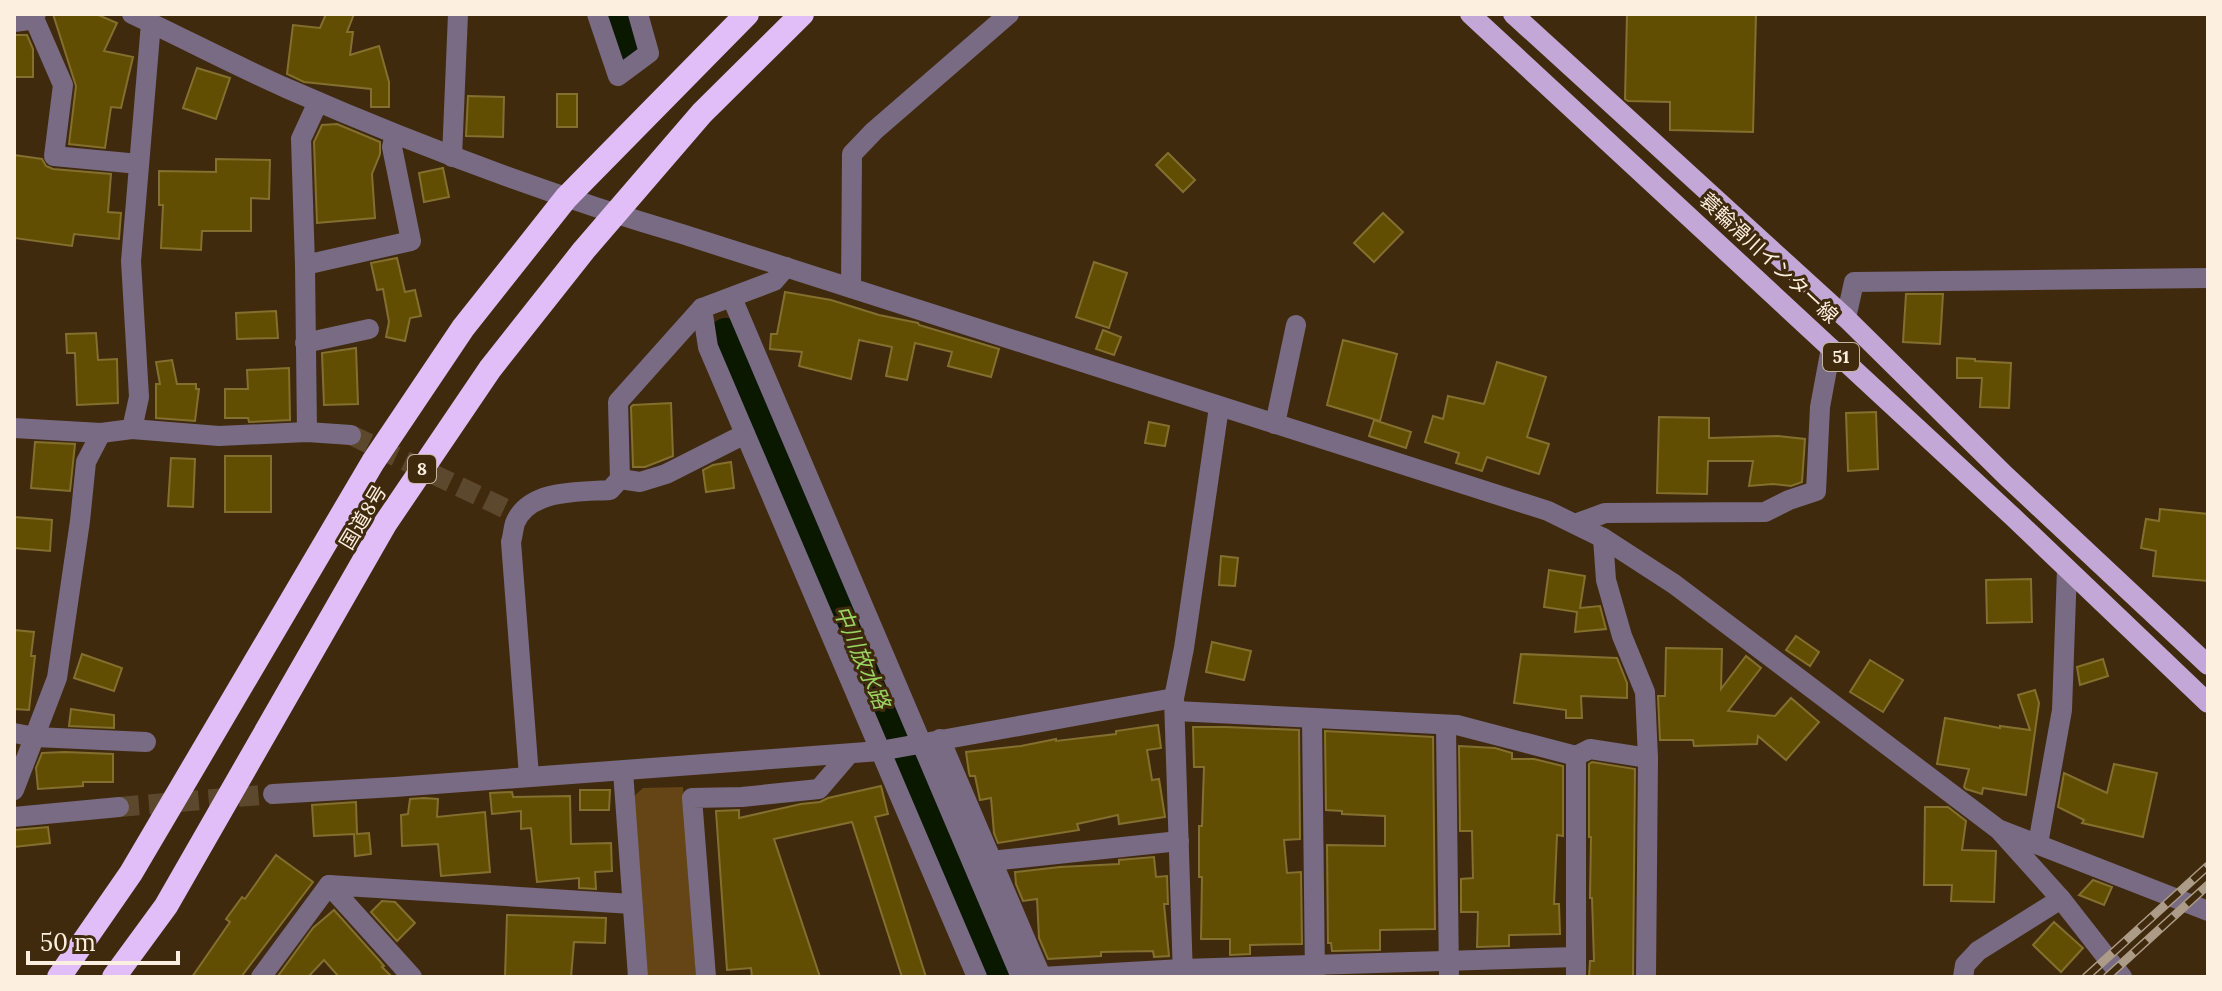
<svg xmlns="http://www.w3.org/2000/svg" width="2222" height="991" font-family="Lora,'Noto Sans JP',serif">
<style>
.green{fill:#654416}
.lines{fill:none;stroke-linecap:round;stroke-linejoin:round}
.river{stroke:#0a1800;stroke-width:36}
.building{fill:#624e03;stroke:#836f2e;stroke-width:2}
.minor-tunnel{stroke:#5c482d;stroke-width:20;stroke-dasharray:20 10;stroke-linecap:butt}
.minor{stroke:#796b83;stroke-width:20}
.major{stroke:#c3a7d6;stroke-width:20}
.highway{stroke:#e1bef8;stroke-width:24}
.rail-casing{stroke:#ac9b86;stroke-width:9}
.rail{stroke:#3f2a0e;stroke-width:6;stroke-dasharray:18;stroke-linecap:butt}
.labels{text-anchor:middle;stroke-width:6;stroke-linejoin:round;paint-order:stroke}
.shield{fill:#3f2a0e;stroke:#c4b4a0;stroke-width:2}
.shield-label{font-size:18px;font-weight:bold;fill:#fdefdf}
.street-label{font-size:20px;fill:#fdefdf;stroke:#3f2a0e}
.water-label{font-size:22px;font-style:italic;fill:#99d461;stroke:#3f2a0e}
</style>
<rect width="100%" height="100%" fill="#3f2a0e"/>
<polygon class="green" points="683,787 696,977 646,977 633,797 643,788"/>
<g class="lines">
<g class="river">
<polyline points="618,14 629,51"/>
<polyline points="726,336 998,977"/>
</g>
</g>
<g class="building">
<polygon points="53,14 96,14 117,23 104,51 133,57 121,108 111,107 105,148 69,144 76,86"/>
<polygon points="326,14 354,14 347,32 353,32 350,55 379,46 389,82 389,107 371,107 371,89 304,82 287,74 293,25 320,28"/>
<polygon points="1627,14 1756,14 1753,132 1670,130 1670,102 1628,101 1625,99"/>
<polygon points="14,35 27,35 33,49 33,77 14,77"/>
<polygon points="197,68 230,78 216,119 183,108"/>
<rect x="557" y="94" width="20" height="33"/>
<polygon points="468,96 504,97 503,137 466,136"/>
<polygon points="337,124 380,142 380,154 372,174 375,218 317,223 314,142 322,125"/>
<polygon points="1168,153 1195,180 1183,192 1156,165"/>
<polygon points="14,155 42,159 46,166 53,169 111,174 108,212 121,213 119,239 74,234 72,246 14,238"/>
<polygon points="216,159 270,160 269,199 251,198 251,231 202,231 201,250 161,248 163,205 159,205 159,171 216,172"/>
<polygon points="443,168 449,197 424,202 419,173"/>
<polygon points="1383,213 1403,232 1374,262 1354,243"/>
<polygon points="397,258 405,292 415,290 421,316 410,318 405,341 386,337 389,322 383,289 377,290 371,263"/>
<polygon points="1094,262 1127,273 1109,328 1076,317"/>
<polygon points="785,292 831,300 879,315 918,323 919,325 999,349 991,377 948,366 952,352 915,343 907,380 886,376 892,347 859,340 851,379 799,366 802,352 770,349 771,334 777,334"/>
<polygon points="1906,294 1943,294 1940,344 1903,342"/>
<polygon points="276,311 278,338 237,339 236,313"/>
<polygon points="1103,330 1121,337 1114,355 1096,349"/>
<polygon points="96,333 98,360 117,359 118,403 77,405 75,353 67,353 66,334"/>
<polygon points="1343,340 1397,354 1380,421 1327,405"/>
<polygon points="356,348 358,404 324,405 322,353"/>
<polygon points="1957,358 1975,359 1975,361 2011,363 2009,408 1980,407 1982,378 1957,378"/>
<polygon points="172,360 177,384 196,384 196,389 199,389 195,421 156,418 156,384 160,384 156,362"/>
<polygon points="1497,362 1546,377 1527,437 1549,444 1539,474 1487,457 1482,471 1456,463 1459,453 1425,442 1433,416 1443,419 1448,396 1484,404"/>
<polygon points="289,368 290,420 249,422 248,418 225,418 225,389 248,389 247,370"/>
<polygon points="671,403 673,456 645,467 633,467 631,407 633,405"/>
<polygon points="1876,412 1878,469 1848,471 1846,413"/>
<polygon points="1659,417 1709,418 1709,438 1778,436 1805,439 1802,482 1791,486 1773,484 1749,486 1753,461 1708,461 1707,494 1657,493"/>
<polygon points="1374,420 1411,432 1406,448 1369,436"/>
<polygon points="1149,422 1169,426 1165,446 1145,443"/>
<polygon points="35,442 75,444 70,491 31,488"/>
<rect x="225" y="456" width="46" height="56"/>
<polygon points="171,458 195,459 193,507 168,506"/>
<polygon points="731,462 734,488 706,492 703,470 713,465"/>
<polygon points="2160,509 2208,514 2208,581 2153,576 2156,551 2141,548 2146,519 2159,521"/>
<polygon points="14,517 52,520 50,551 14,548"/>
<polygon points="1221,556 1238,558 1235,586 1219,585"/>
<polygon points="1549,570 1585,576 1580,608 1600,606 1606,629 1575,632 1577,612 1544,607"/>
<polygon points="2031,579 2032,622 1987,623 1986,580"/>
<polygon points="14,630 34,632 31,656 35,656 29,710 14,709"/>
<polygon points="1796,636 1819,652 1810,666 1786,650"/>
<polygon points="1212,642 1251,651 1244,680 1206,672"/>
<polygon points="1666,648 1722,649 1721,689 1746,656 1761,668 1728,711 1775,716 1791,698 1819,722 1786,760 1758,736 1757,744 1694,746 1693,740 1660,740 1658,696 1665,696"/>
<polygon points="82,654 122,668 114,691 74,678"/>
<polygon points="1521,654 1617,658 1627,683 1627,698 1581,696 1582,718 1566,718 1566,710 1514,703"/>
<polygon points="2103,659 2108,676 2080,685 2077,667"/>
<polygon points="1870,660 1903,680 1883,712 1850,692"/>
<polygon points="2035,690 2039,703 2026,795 1983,788 1982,794 1966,789 1964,787 1969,769 1937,764 1945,718 2000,728 2000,726 2030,730 2018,695"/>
<polygon points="71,709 114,715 114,728 69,726"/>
<polygon points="1158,725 1161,748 1147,750 1152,780 1159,779 1165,817 1119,824 1118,815 1077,824 1079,830 998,843 994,833 991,798 980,800 975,776 970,776 969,773 966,752 1021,746 1056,739 1056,741 1116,734 1116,731"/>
<polygon points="1193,727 1226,727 1299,730 1300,839 1284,840 1287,873 1301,872 1302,944 1250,945 1250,954 1230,955 1230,939 1201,939 1202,877 1199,877 1199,826 1202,826 1204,767 1194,767"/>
<polygon points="1325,731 1433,737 1435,929 1380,930 1380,950 1332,951 1331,943 1328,943 1327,845 1385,846 1385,816 1342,814 1342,811 1326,810"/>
<polygon points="1459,746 1495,748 1512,753 1512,759 1534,759 1563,766 1563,836 1557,835 1554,904 1559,904 1560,934 1509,935 1509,946 1477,947 1478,912 1461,912 1461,879 1473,878 1472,831 1460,831"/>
<polygon points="65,752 113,754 113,782 83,782 83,786 38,789 36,768 42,753"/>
<polygon points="1592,762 1635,769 1633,977 1589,977 1590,961 1594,961 1592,898 1590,898 1591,837 1589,837 1589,764"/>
<polygon points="2114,764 2157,773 2143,837 2082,823 2084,820 2058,807 2064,773 2107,793"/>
<polygon points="881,786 888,814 875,817 926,977 902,977 852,822 774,839 820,977 752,977 751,968 727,970 716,811 739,810 739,818 801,804 820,802 828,798"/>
<polygon points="580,790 610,790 609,810 580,810"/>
<polygon points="512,792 513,797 570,796 571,844 611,843 612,871 595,872 596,889 579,888 579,878 537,882 531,828 521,829 521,811 492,814 490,793"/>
<polygon points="424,798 438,799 437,817 485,812 490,872 441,876 438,844 402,846 401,815 408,814 410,799"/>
<polygon points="356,802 357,834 369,833 371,854 355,856 354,834 314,836 312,805"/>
<polygon points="1925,807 1948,807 1966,821 1962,850 1996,851 1994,902 1951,901 1952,885 1924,885"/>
<polygon points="48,827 50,843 14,847 14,830"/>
<polygon points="276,855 313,882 241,977 192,977 230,922 226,919 242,897 245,899"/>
<polygon points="1154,857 1156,877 1167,876 1168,904 1164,904 1169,956 1154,957 1153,951 1101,952 1101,956 1048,959 1039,938 1037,899 1023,901 1016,884 1015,872 1060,867 1119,864 1119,860"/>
<polygon points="2093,880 2112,887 2104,905 2079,895"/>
<polygon points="382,901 395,902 415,923 397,941 371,912"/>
<polygon points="334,910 378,959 384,966 382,967 392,977 339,977 324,960 308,977 278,976 313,928"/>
<polygon points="507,915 606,918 605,943 574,942 571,977 505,977"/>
<polygon points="2054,922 2083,948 2061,972 2033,945"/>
</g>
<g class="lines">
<g class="minor-tunnel">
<polyline points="351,435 521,516"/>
<polyline points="119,807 273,794"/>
</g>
<g class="minor">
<path d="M132,14C183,38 234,65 286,88C416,145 547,194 682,234L1548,511L1603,538L1674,584L1998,829L2208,911"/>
<polyline points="597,14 618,76 649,53 638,14"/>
<polyline points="33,16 63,85 54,156 139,164"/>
<polyline points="14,22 29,20 36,14"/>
<polyline points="318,102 301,139 305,265 411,241 392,147 395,134"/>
<polyline points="452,157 458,14"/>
<polyline points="305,265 307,432"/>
<polyline points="851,288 852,154 874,131 1009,14"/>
<polyline points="732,298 1021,977"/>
<polyline points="702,308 708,347 977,977"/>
<polyline points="1846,318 1854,282 2208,278"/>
<polyline points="305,343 369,329"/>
<polyline points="1275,424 1296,325"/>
<polyline points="14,428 101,433 132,429 139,397 131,261 151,23"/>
<polyline points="132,429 219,436 307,432 351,435"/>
<polyline points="620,479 640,482 666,474 745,434"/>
<polyline points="1575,524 1605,513 1765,512 1789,500 1816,491 1820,407 1831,348"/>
<polyline points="1175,711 1457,725 1576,756 1590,749 1648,758 1645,692 1622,636 1606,580 1603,538"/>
<polyline points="1312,720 1315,976"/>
<polyline points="1446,725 1449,977"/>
<polyline points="14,733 35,737 146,742"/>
<polyline points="940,739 1041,976"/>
<polyline points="623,771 638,977"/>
<path d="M529,776L511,542C513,536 513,529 515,523C529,489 579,492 610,490L620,479L618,402L702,308L774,281L786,267"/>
<polyline points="14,790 57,678 80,521 86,462 101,433"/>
<polyline points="273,794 395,787 880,751 1174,698"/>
<polyline points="14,817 119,807"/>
<polyline points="2001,832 2061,899 2122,977"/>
<polyline points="2038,844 2062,710 2067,569"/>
<polyline points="991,861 1179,841"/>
<polyline points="261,977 329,885"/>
<polyline points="412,977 329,885 632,904"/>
<polyline points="706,977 692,798 742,797 819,789 849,754"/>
<polyline points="1041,977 1182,969 1576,957"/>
<polyline points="1183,977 1174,698 1184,648 1219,407"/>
<polyline points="1576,977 1576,756"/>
<polyline points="1646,977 1648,758"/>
<polyline points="1963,977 1965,965 1978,951 2061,899"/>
</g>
<g class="major">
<polyline points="1470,14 2012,516 2208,703"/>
<polyline points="1513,14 1846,318 2006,476 2208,665"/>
</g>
<g class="highway">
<polyline points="59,977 131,873 373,462 463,328 566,198 747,14"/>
<polyline points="114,977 166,906 385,524 490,369 584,250 702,113 802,14"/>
</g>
<defs>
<g id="rail">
<polyline points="2086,977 2208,866"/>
<polyline points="2107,977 2208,885"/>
</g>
</defs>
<use href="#rail" class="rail-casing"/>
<use href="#rail" class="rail"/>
</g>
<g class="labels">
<g class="shield">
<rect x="1823" y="343" width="36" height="28" rx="6"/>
<rect x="408" y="455" width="28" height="28" rx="6"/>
</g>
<g class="shield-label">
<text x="1841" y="363">51</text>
<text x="422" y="475">8</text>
</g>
<g class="street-label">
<text transform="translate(1769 258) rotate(43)" y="7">蓑輪滑川インター線</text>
<text transform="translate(363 517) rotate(-59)" y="7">国道8号</text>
</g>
<g class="water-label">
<text transform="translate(862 657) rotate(67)" y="8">中川放水路</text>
</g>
</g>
<rect width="2222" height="991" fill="none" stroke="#fdefdf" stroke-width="32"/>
<path d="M28 951v12h150v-12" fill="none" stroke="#fdefdf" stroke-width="4"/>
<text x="40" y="951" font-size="24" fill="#fdefdf" stroke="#3f2a0e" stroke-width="6" paint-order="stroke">50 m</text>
</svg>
